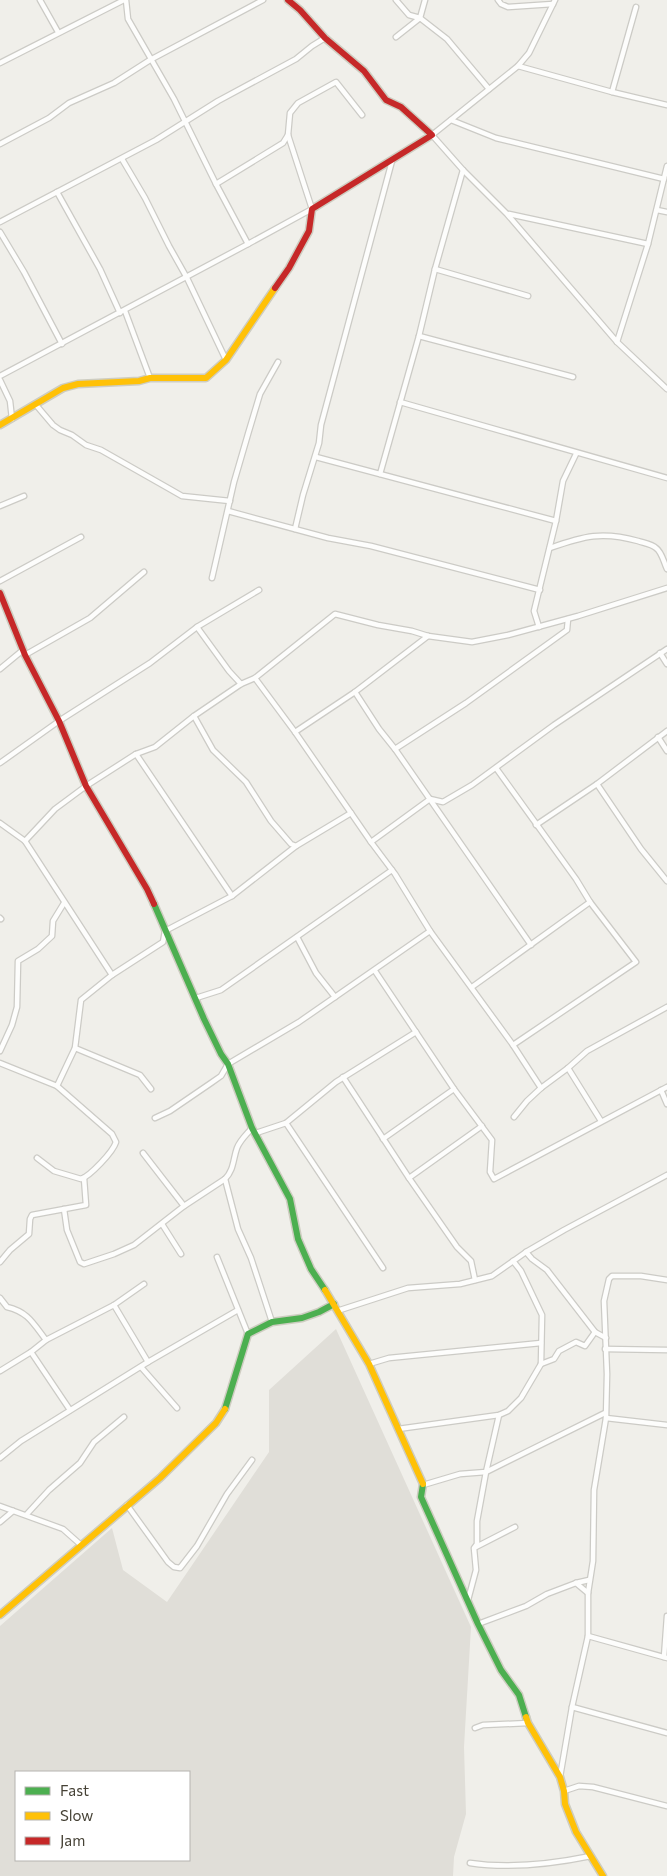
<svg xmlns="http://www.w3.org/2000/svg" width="667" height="1876" font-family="Commissioner,sans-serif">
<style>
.industrial{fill:#e0ded8;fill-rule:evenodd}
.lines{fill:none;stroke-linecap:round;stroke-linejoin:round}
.street-casing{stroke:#cccbc6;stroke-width:7}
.fast-casing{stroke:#cecdc1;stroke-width:9}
.slow-casing{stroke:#cecdc1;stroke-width:9}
.jam-casing{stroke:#cecdc1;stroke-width:9}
.street{stroke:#fdfdfc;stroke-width:4.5}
.fast{stroke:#4caf50;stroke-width:6}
.slow{stroke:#ffc107;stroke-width:6}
.jam{stroke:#c62828;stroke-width:6}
</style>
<rect width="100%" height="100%" fill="#f0efea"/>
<path class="industrial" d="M336,1329L471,1627L464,1747L466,1814L454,1857L453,1876H0V1626L112,1528L123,1570L167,1602L269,1452V1390ZM16,1772H189V1860H16Z"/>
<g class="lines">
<defs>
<g id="street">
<polyline points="40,0 58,32"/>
<polyline points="126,0 128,19 174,99 216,184 283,143 288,135"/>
<polyline points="396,0 409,15 420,18 447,39 489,89"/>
<polyline points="498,0 501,4 508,7 553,4"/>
<polyline points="555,0 529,53 518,66 432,135 463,170 507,214 617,342 667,389"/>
<polyline points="396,37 420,18 425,0"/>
<polyline points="0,63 124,0"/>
<polyline points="518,66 612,92 667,105"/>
<polyline points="612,92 636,7"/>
<polyline points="451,120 496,138 664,179"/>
<polyline points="0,144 49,118 69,103 114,83 150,60 263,0"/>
<polyline points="122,159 145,198 169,246 187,278 226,360"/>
<polyline points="216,184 248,244 312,209 288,135 290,113 298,103 336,82 362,115"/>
<polyline points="57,192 100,269 120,313"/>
<polyline points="657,210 667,212"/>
<polyline points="509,214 648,244"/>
<polyline points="0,222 156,140 218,101 296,59 312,46 325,38"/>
<polyline points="0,232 24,272 62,344"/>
<polyline points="435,269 528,296"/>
<polyline points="125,311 150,378"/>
<polyline points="419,336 573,377"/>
<polyline points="617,342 648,244 667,166"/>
<polyline points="0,376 248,244"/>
<polyline points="0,380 10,401 12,419"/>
<polyline points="400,402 667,478"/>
<polyline points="36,405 53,425 60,430 72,435 86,445 101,450 168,488 182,496 230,501"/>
<polyline points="316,457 556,521 534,611 539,627"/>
<polyline points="380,474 419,336 435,269 463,170"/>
<polyline points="0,506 24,496"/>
<polyline points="228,511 328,538 371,546 540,590"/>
<polyline points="556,521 563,481 576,454"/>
<polyline points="295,529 303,495 319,443 321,425 392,161"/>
<path d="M550,548C584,536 602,531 638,541C644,543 652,544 656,548C662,552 664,563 667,569"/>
<polyline points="212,578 234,482 248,434 260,394 278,362"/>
<polyline points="0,581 81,537"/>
<polyline points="197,627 229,671 241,684"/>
<polyline points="660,653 667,664"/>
<polyline points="25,655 90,618 144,572"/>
<polyline points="0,669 23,650"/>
<polyline points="255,678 295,732 371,842 395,874 430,931"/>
<polyline points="355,692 379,729 395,749 531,945"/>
<polyline points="194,716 213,750 246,782 271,821 291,844 296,846"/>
<polyline points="295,732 355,692 428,636"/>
<polyline points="658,737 667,751"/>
<polyline points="395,749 466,703 567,630 568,619"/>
<polyline points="136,754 232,896"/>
<polyline points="0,763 59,721 150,663 197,627 259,590"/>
<polyline points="496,768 576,879 590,902 636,962 513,1045"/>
<polyline points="597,784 641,849 667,881"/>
<polyline points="0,823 25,841 112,975"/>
<polyline points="536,825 597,784 667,731"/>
<polyline points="25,841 55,809 86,786 136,754 155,747 194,716 241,684 255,678 335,614 378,625 412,631 428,636 472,642 508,635 578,616 667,588"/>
<polyline points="371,842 430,799 443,802 472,785 554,725 667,649"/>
<polyline points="0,918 1,919"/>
<polyline points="297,937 316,973 335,997"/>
<polyline points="375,971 454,1089 492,1140 490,1172 494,1179 667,1087"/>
<polyline points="472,987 590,902"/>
<polyline points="196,998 221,990 392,870"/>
<polyline points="75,1048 140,1075 151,1089"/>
<polyline points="0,1051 12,1025 17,1007 18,961 38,949 52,936 53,921 64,903"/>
<polyline points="0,1063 57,1086 75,1048 81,1000 112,975 163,942 165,931 232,896 296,846 351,813"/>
<polyline points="568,1068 601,1121"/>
<polyline points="343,1077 409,1178 457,1247 471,1261 475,1280"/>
<polyline points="661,1090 667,1104"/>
<polyline points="514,1117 527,1101 541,1088 568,1068 587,1051 667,1007"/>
<polyline points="155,1118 170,1111 211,1083 221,1076 228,1064 299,1022 430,931 513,1045 541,1088"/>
<polyline points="286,1123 383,1268"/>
<polyline points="256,1133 286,1123 336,1082 416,1032"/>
<polyline points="383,1139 454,1089"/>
<polyline points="143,1153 184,1206"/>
<path d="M37,1158L54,1171L81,1179C90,1176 113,1152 116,1142L112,1134L57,1086"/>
<polyline points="409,1178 482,1126"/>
<polyline points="225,1179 238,1229 251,1258 272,1322"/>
<path d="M64,1209L67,1230L80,1262L84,1264L114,1254L134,1245L184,1206L225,1179C234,1170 233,1159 237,1148C240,1140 247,1134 252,1128"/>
<polyline points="162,1224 181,1254"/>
<polyline points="526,1252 532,1259 547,1270 595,1332 606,1338"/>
<polyline points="217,1257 248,1334"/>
<polyline points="0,1262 10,1250 29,1234 30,1219 32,1215 86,1205 84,1178"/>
<path d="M0,1298L7,1307C28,1312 33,1323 46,1340L114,1305L144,1284"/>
<polyline points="337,1311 408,1288 460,1284 492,1276 526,1252 564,1230 667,1175"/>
<polyline points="605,1349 667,1350"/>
<polyline points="31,1352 70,1410"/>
<polyline points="148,1362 238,1310"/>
<polyline points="369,1364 389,1358 541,1343"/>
<polyline points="541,1364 554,1359 559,1351 576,1342 585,1346 595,1332"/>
<polyline points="141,1367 177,1408"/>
<polyline points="0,1371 31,1352 46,1340"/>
<polyline points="606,1418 667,1425"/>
<polyline points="398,1429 499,1415 508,1411 521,1398 541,1364 542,1315 521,1271 513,1261"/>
<polyline points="0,1458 21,1441 148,1362 114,1305"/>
<polyline points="423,1485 460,1474 486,1472 605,1413"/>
<polyline points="127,1505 168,1562 174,1567 180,1568 197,1546 227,1494 252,1460"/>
<polyline points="0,1506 63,1529 81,1545"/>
<polyline points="27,1514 49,1490 80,1463 94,1442 124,1417"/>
<polyline points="0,1522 13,1511"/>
<polyline points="476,1547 515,1527"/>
<polyline points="576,1583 588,1593"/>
<polyline points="468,1600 476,1570 474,1548 477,1544 477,1521 486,1472 499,1415"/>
<polyline points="478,1624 526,1606 547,1594 576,1583 589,1580"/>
<polyline points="588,1636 667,1658"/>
<polyline points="664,1657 667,1616"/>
<polyline points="572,1707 667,1733"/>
<polyline points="475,1728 483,1725 528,1723"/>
<polyline points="560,1777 572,1707 588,1636 588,1593 593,1561 594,1490 606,1418 607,1374 604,1301 609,1279 612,1276 641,1276 667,1280"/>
<polyline points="564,1791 579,1786 593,1787 667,1806"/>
<path d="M470,1863C510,1869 552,1864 591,1856"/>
</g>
<g id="fast">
<polyline points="154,904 204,1019 221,1054 228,1064 252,1128 290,1199 298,1239 311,1269 325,1290"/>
<polyline points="225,1409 248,1334 272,1322 302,1318 319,1312 334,1304"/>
<polyline points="423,1484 421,1497 478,1624 501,1670 519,1695 526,1717"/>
</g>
<g id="slow">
<polyline points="0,425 63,388 78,384 139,381 150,378 206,378 226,360 275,288"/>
<polyline points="325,1290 369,1364 423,1484"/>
<polyline points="0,1615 160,1478 216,1423 225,1409"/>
<polyline points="526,1717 528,1723 560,1777 564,1791 565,1804 576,1832 603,1876"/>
</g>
<g id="jam">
<polyline points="275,288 289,268 309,231 312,209 432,135 401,107 386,100 364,71 325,38 300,10 288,0"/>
<polyline points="0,593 25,655 59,721 86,786 147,889 154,904"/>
</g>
</defs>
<use href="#street" class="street-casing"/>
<use href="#fast" class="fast-casing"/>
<use href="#slow" class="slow-casing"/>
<use href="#jam" class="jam-casing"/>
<use href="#street" class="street"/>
<use href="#fast" class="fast"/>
<use href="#slow" class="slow"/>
<use href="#jam" class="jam"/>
</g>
<rect x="15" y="1771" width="175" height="90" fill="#ffffff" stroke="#b5b3af"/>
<rect x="25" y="1787" width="25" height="8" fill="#4caf50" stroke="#b5b3af"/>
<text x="60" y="1796" font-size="15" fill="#464236">Fast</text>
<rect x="25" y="1812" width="25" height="8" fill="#ffc107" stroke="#b5b3af"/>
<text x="60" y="1821" font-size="15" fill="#464236">Slow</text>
<rect x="25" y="1837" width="25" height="8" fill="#c62828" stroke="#b5b3af"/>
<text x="60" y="1846" font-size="15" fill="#464236">Jam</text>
</svg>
